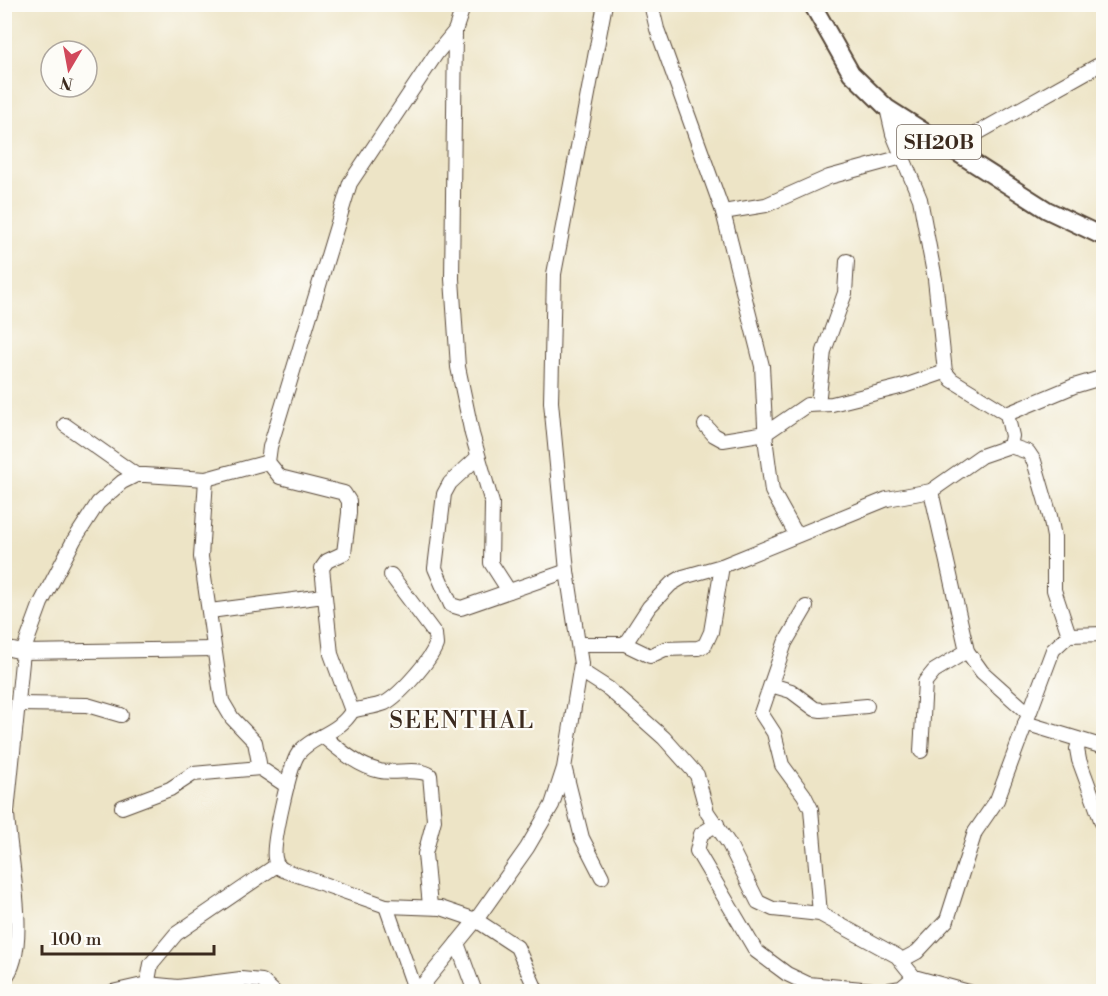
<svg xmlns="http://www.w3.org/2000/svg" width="1108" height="996" font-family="'Libre Bodoni',serif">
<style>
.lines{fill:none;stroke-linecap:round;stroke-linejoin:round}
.minor-casing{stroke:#564637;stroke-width:16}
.major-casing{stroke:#564637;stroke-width:20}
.minor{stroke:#fff;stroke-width:14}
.major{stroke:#fff;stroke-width:16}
.labels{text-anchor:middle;stroke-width:4.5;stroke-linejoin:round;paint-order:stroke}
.shield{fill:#fdfcf7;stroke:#75695f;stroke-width:1.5}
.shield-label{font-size:20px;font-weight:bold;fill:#3b2a1e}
.quarter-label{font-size:24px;letter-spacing:1.5px;fill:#3b2a1e;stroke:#fdfcf7}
</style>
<rect width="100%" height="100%" fill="#fdfcf7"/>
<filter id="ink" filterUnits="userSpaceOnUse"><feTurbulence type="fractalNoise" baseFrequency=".0167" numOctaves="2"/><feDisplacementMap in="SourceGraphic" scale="12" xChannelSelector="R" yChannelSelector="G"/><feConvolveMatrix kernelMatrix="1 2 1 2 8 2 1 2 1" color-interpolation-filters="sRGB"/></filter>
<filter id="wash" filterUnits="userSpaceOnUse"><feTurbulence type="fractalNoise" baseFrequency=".008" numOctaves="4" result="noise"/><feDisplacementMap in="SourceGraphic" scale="24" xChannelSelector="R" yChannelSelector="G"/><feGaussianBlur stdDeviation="1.35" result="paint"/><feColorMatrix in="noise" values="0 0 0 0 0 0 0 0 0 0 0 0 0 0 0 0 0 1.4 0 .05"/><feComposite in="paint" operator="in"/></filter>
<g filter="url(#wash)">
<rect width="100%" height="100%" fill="#ede4c6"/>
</g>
<g filter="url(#ink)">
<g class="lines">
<defs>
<g id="minor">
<polyline points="464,4 455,31 452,279 458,367 472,434 492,503 491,563 509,591"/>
<polyline points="651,4 657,29 723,212 762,366 766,445 772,491 796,534"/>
<path d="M455,31L436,54L350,183L270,447L268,462L280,477L344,493L349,501V513L344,553L327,561L322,568L331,654L352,711C339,734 309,737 298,754C290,765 272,844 275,858C276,865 280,869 286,871L386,906L441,908L476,920L517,947L537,992"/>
<polyline points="949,149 1097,66"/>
<polyline points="723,212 766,205 829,177 902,157"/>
<polyline points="818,404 824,351 845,293 847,261"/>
<polyline points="1007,414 1074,386 1104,377"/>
<polyline points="65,425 136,475"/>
<polyline points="705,425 714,435 723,440 766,433 807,405 832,404 904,386 945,372"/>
<polyline points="1010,446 1028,452 1034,461 1050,516 1054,537 1054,590 1069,635"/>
<polyline points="478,457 450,483 444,494 435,568 451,605 461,608 567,571"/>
<polyline points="206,479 201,557 222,701 232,718 255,742 260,768 287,786"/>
<polyline points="931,491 967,651 982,672 1028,713"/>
<polyline points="806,607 785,643 761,713 774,733 782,765 804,795 811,809 820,914"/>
<polyline points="210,611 324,596"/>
<polyline points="579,644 625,644 650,656 665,649 698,648 705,645 711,632 722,566"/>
<polyline points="625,644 649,607 671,584 683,577 722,566 887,499 931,491 981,456 1010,446 1012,436 1007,414 952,380 945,372 935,279 920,199 893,134 887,108"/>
<polyline points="4,648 23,652 213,649"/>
<polyline points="581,671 609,689 664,738 697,775 707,812 729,844 758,902 773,909 820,914 897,956 914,977 969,992"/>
<polyline points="771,685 791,691 815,709 821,710 867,706"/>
<polyline points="18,704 87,705 121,715"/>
<path d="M352,711C362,708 375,707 385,703C400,695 430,661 436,645L435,634L391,575"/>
<polyline points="1025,723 1104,747"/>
<path d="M324,737C341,751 358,766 380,771C395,774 418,767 430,775L434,820L425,854L430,906"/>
<polyline points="1080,740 1077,749 1079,760 1104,828"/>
<polyline points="921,751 925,682 934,671 967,651"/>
<polyline points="565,770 582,838 602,877"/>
<polyline points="122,807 170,789 193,774 260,768"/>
<polyline points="717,824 701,834 697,851 756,951 787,974 808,984 884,991 901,988 914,977"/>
<polyline points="386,906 416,992"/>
<polyline points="457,943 475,992"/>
<polyline points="902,960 917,952 947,920 975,832 997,800 1053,650 1069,635 1104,634"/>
<path d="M4,979C32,950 8,853 7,812L23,652L41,603L74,540L98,503L122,482L136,475H145L206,479L268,462"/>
<polyline points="112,992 147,984 178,987 241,979 262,981 274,992"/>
<polyline points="146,992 151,964 176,934 277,865"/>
<polyline points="417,992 476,920 527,848 552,805 564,768 581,664 567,571 551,402 554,274 605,4"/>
</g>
<polyline id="major" points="812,4 851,73 887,108 1047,210 1104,237"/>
</defs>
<use href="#minor" class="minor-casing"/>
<use href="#major" class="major-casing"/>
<use href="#minor" class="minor"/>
<use href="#major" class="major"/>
</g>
</g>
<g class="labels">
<rect class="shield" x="897" y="125" width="84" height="34" rx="4.5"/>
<g class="shield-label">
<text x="939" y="149">SH20B</text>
</g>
<g class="quarter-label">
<text x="462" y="728">SEENTHAL</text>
</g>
</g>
<rect width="1108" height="996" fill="none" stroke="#fdfcf7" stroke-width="24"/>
<g transform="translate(69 69) rotate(190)"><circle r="28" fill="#fdfcf7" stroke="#afa8a0" stroke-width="1.5"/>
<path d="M0-4.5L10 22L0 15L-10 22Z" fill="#d1495b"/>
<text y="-9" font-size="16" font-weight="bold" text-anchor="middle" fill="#3b2a1e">N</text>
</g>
<path d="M42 945v9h172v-9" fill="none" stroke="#3b2a1e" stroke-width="3"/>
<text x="51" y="945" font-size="18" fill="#3b2a1e" stroke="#fdfcf7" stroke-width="4.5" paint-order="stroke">100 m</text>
</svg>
